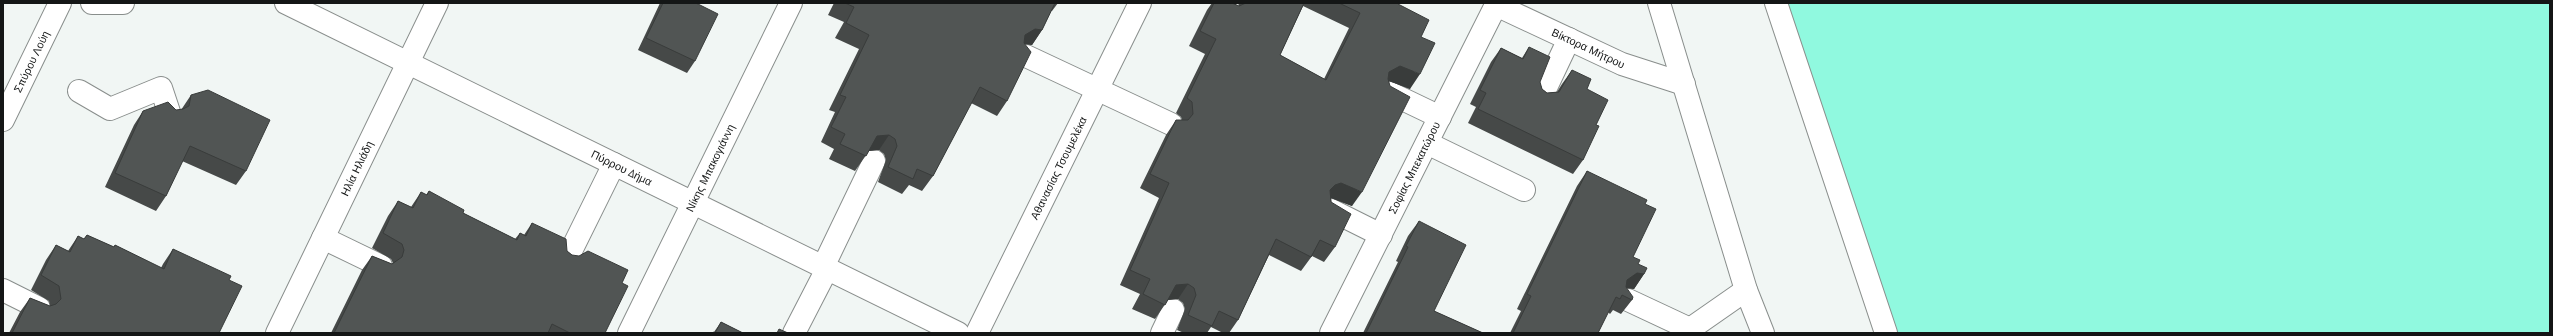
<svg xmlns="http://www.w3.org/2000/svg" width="2553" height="336" font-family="'PT Sans',sans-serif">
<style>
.green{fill:#90f9df}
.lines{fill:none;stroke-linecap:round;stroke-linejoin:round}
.minor-casing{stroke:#898e8c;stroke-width:24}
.minor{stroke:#fff;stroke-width:22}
.wall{fill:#464948;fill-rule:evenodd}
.shaded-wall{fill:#393c3b}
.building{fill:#515554;stroke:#393c3b}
.labels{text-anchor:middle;stroke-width:4;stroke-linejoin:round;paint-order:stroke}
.street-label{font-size:11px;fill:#141616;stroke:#fff}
</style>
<rect width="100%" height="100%" fill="#f1f6f4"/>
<polygon class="green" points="1780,3 2550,3 2550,333 1887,333"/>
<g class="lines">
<defs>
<g id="minor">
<polyline points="92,3 123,3"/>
<path id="s1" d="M286,3L958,333"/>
<polyline points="1659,3 1746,290 1763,333"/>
<polyline points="1776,3 1886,333"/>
<path id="s2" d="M1496,5L1622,64L1684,84"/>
<polyline points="1026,56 1171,124"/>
<polyline points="79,91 110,109 161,88 169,112"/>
<polyline points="1390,93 1440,117"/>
<polyline points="1542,96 1569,39"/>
<path id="s3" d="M3,120L60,3"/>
<polyline points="1427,143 1524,190"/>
<polyline points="1331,210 1381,235"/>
<polyline points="323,238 381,266"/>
<polyline points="567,259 614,164"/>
<polyline points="823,267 874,161"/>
<polyline points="3,290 39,308"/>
<polyline points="1628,300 1690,329"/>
<path id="s4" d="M277,333L437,3"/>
<path id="s5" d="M629,333L791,3"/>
<polyline points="794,333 827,269"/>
<path id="s6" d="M977,333L1140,3"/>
<polyline points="1162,333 1173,310"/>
<path id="s7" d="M1331,333L1497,3"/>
<polyline points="1688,333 1690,329 1746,290"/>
</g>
</defs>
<use href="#minor" class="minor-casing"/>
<use href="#minor" class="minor"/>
</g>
<g class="wall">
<polygon points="660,3 696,3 695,61 687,73 638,50"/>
<polygon points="834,3 1058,3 1052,11 1051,11 1042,30 1032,45 1025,44 1007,101 997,116 971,103 933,176 922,191 909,185 902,194 878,182 886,160 884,154 879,150 869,151 855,171 829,159 834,149 821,142 835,112 829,110 859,49 835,38 844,22 828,15"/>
<path d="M1212,3H1232L1239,6L1238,3H1399L1398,4L1421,37L1410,89L1389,81L1352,206L1331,198L1335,247L1324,262L1312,256L1301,271L1269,255L1238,320L1229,333H1223L1211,327L1207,333H1184L1177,330L1185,309L1183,303L1178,299L1168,300L1155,319L1132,309L1140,294L1120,285L1159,198L1140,188L1166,135L1176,120H1182L1181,117L1176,113L1205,54L1189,46L1207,10ZM1303,6L1349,28L1324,79L1280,55Z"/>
<polygon points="1529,47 1542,89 1547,93 1557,92 1562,84 1572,70 1587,89 1596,125 1583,160 1573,174 1468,123 1476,107 1470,104 1491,62 1501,48 1522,58"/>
<polygon points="191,95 246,171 236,185 182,161 166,196 156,211 105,187 134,125 143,111 181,110"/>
<polygon points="1587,171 1645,204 1633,257 1638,264 1644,274 1634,289 1626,288 1632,300 1621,314 1613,310 1610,314 1608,312 1598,333 1510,333 1521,311 1517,309 1577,186"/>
<polygon points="429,191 463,213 515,239 520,233 524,235 532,223 572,255 622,283 605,333 331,333 362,270 372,256 392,264 393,263 391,259 372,248 388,216 398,201 411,207 421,192 426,195"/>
<polygon points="1419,221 1434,311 1483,333 1363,333 1398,262 1396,261 1408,236"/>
<polygon points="87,235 114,247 115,245 161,268 163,264 173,249 229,280 219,333 9,333 20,312 30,298 50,306 49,301 31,290 46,260 56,245 68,251 78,236 84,239"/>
<polygon points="721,322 743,333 712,333 714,332"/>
</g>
<g class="shaded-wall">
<polygon points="1035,29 1042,30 1032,45 1025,44 1015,50 1025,35"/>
<polygon points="1400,66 1420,74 1410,89 1389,81 1379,87 1389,72"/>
<polygon points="889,135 879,150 867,151 877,136"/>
<polygon points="1341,183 1362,192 1352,206 1331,198 1330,190 1335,185"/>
<polygon points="1637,273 1644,274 1634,289 1627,288 1617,294 1627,280"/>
<polygon points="1188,284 1178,299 1166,300 1176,285"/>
</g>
<g class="building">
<polygon points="663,3 696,3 718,14 695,61 646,38"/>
<polygon points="845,3 1055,3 1042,30 1035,29 1025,35 1024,43 1031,52 1007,101 980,87 933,176 917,169 913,179 888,167 897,146 895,139 889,135 877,136 866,156 840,144 845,134 831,127 846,97 840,95 869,35 846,23 854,7"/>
<polygon points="1214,3 1232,3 1239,6 1246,3 1304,3 1280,55 1326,80 1360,13 1339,3 1399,3 1398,4 1429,20 1421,37 1435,43 1420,74 1400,66 1389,72 1388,79 1390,86 1410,97 1362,192 1341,183 1335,185 1330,190 1331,202 1351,214 1335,247 1320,240 1311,257 1276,239 1238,320 1219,311 1212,326 1188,315 1196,295 1194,288 1188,284 1176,285 1165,305 1143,294 1150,279 1130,270 1169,183 1150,174 1176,120 1188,120 1193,114 1192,102 1187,98 1216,39 1200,31"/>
<polygon points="1529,47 1550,57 1540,82 1542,89 1547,93 1559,92 1572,70 1591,79 1587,89 1608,100 1596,125 1599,126 1583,160 1478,109 1486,93 1480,90 1501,48 1523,59"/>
<polygon points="208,90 270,120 246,171 190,146 166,196 115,173 143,111 168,102 176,110 183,109 189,106 191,95"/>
<polygon points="1587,171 1647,200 1645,204 1656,209 1633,257 1640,260 1638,264 1647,268 1644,274 1637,273 1627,280 1626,287 1633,297 1632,300 1622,295 1620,299 1616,297 1598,333 1513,333 1531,296 1527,294"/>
<polygon points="429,191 464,210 463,213 517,240 520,233 526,236 532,223 566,239 567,251 572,255 579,256 588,251 628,270 622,283 628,286 605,333 570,333 552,324 548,333 334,333 372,256 392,264 402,257 404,250 402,244 383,233 398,201 413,208 421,192 427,195"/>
<polygon points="1419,221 1466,245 1434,311 1483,333 1366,333 1408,247 1406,246"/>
<polygon points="87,235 114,247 115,245 164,269 173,249 231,276 229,280 242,286 219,333 12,333 30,298 50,306 56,304 61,299 59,286 41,275 56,245 70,252 78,236 84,239"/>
<polygon points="721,322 743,333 712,333 713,332 715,333"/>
<polygon points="779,329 788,333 777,333"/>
</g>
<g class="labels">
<g class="street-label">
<text dy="4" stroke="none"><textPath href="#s2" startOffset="102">Βίκτορα Μήτρου</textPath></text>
<text dy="4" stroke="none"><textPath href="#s3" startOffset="65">Σπύρου Λούη</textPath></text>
<text dy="4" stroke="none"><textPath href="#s4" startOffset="183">Ηλία Ηλιάδη</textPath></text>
<text dy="4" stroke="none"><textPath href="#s1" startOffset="374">Πύρρου Δήμα</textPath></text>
<text dy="4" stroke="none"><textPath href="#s5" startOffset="184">Νίκης Μπακογιάννη</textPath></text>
<text dy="4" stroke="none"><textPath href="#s6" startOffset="184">Αθανασίας Τσουμελέκα</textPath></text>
<text dy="4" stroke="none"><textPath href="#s7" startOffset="185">Σοφίας Μπεκατώρου</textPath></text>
</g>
</g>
<rect width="2553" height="336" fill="none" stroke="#141616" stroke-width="8"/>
</svg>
